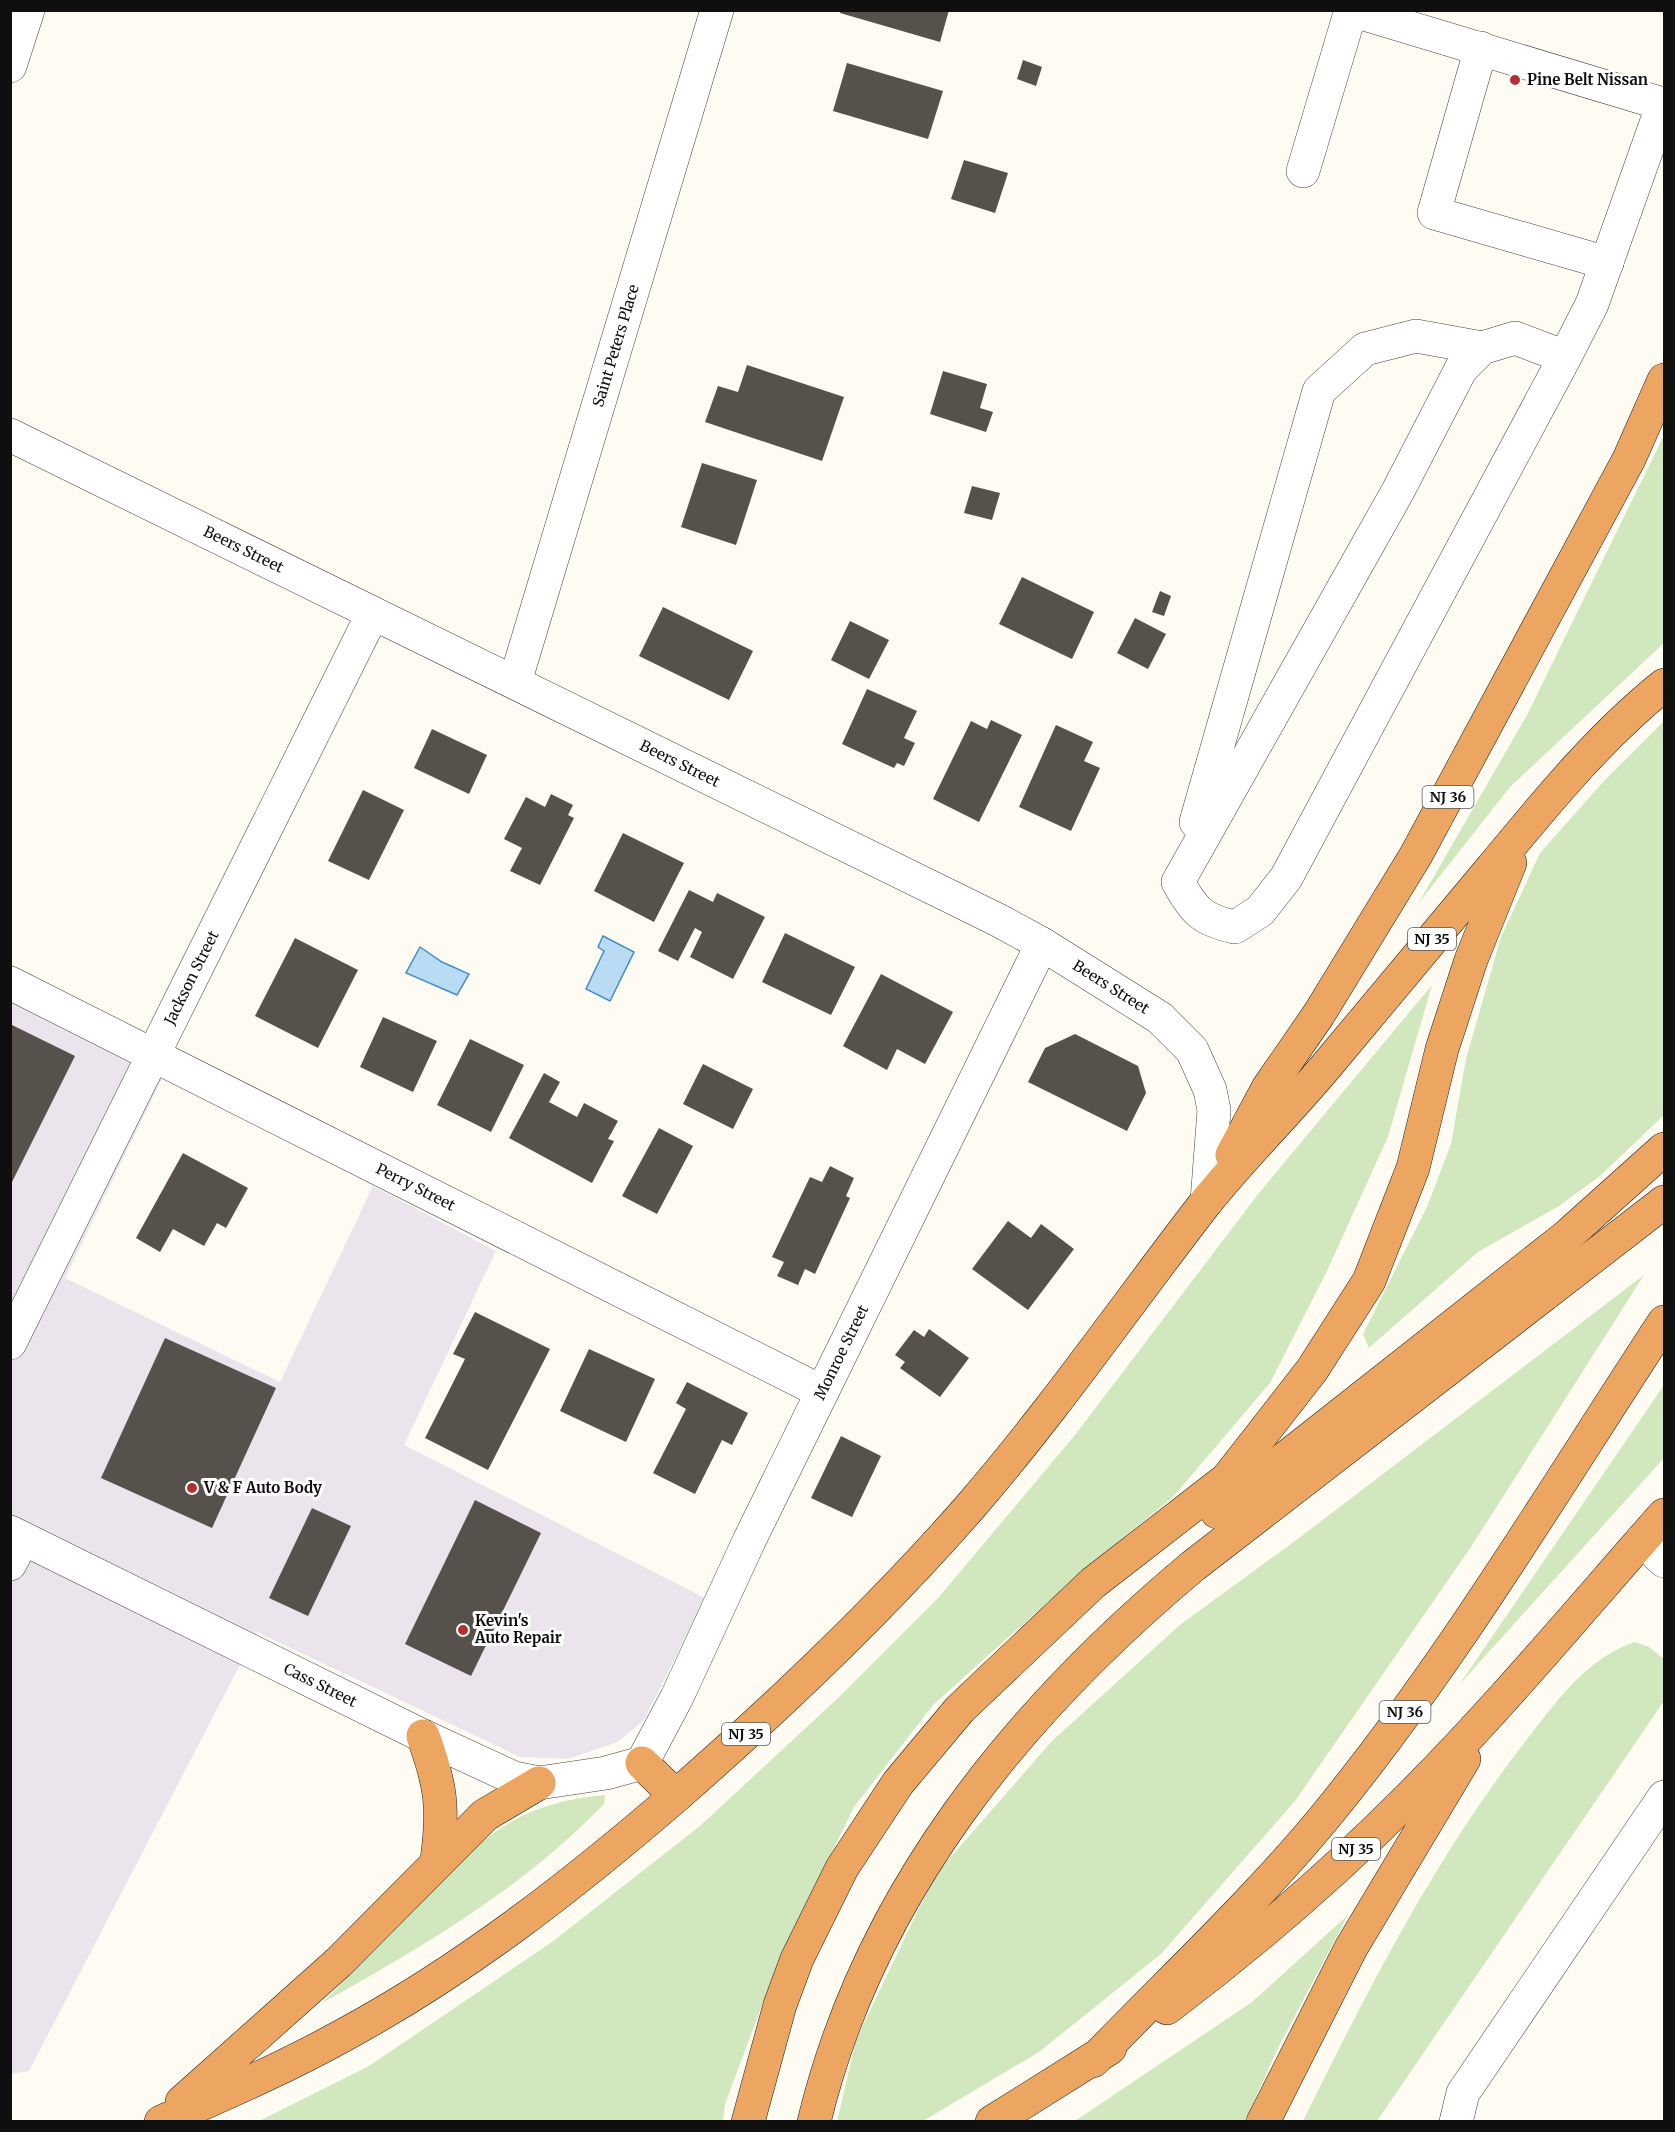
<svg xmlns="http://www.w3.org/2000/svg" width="1675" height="2132" font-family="Merriweather,serif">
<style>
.industrial{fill:#ece4ed}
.green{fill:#d1e7bd}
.water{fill:#b9dbf3;stroke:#448dc6;stroke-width:1.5}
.building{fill:#57514c}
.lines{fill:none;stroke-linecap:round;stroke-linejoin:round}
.minor-casing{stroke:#424242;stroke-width:34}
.highway-casing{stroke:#202020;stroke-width:34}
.minor{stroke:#fff;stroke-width:33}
.highway{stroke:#eca662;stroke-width:33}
.poi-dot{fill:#b82e30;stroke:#fff;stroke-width:2}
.labels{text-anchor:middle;stroke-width:6;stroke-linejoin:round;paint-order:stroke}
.shield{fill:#fff;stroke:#575757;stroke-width:1.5}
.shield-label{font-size:14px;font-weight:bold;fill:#0f0f0f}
.poi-label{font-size:15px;font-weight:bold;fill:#0f0f0f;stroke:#fff;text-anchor:start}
.street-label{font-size:15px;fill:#0f0f0f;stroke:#fff}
</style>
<rect width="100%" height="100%" fill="#fefcf2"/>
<polygon class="industrial" points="11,986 167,1068 65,1278 280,1382 373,1186 496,1251 404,1445 705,1598 644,1720 618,1742 568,1759 520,1757 257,1632 29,2071 11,2074"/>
<g class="green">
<polygon points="1664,435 1664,643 1510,787 1418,904 1527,715"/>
<polygon points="1664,721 1664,1115 1600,1176 1559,1206 1478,1252 1369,1348 1363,1334 1427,1207 1451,1144 1466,1059 1501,937 1540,853 1603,782"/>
<polygon points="1432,985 1388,1137 1326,1273 1270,1383 1173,1497 1071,1581 933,1705 854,1807 779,1960 725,2104 723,2121 257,2122 369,2066 552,1942 700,1826 838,1698 939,1597 1075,1435 1259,1193"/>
<polygon points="1644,1275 1471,1547 1295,1801 1161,1954 1039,2052 923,2121 837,2122 856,2040 935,1875 1052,1741 1181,1624 1299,1538"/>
<polygon points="1664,1385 1664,1458 1459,1685"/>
<path d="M1635,1642L1649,1647L1664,1659V1701L1377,2121H1303C1369,1987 1438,1852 1531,1734C1560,1697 1589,1657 1635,1642Z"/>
<path d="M605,1795L604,1804C523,1888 423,1947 322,2003L481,1843C519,1811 556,1800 605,1795Z"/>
<polygon points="1348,1915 1278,2048 1245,2121 1075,2121 1252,2002"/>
</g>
<g class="water">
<polygon points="603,936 634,952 610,1001 586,989 604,951 598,947"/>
<polygon points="420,947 442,962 469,974 457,995 406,973"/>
</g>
<g class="building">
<polygon points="841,10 949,10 940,42 840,13"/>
<polygon points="1023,60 1042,67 1036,86 1017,79"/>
<polygon points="847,63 943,91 928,139 833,111"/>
<polygon points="964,160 1008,173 995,213 951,199"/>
<polygon points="747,365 844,397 822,461 705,422 718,386 738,392"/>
<polygon points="943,371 987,384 980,408 993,412 986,432 930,414"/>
<polygon points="702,463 757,480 736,545 681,527"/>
<polygon points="972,486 1000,493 992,520 964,513"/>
<polygon points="1022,577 1094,612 1072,659 999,624"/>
<polygon points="1160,591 1171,596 1164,616 1152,612"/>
<polygon points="663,607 753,651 729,700 639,656"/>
<polygon points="1135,618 1166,634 1148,669 1117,653"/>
<polygon points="850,621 889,640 869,679 831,660"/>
<polygon points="867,689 917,711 904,738 915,743 904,766 897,763 894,768 842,744"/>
<polygon points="991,720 1022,735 979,822 933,799 971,721 987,729"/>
<polygon points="1056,725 1093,742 1084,761 1100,768 1071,831 1019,807"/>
<polygon points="432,729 487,755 469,794 414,768"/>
<polygon points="363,790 404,810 369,880 328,861"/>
<polygon points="551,794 573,805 568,815 574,818 540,885 510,871 522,848 504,839 526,797 545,807"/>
<polygon points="623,833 684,863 654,922 594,891"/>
<polygon points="689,890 713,902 717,893 765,917 733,979 690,957 702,932 695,928 678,961 658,951"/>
<polygon points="785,933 855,967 831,1015 762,982"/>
<polygon points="295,938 358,970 318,1048 255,1016"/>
<polygon points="881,974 953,1012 925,1064 897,1049 887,1070 843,1046"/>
<polygon points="383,1017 437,1041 413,1092 360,1067"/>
<polygon points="10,1024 75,1056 10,1186"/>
<polygon points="1075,1034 1138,1066 1146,1093 1127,1131 1028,1082 1045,1048"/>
<polygon points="470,1039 524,1065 491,1132 437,1105"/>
<polygon points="703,1064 753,1089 733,1129 683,1104"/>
<polygon points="544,1073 560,1082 549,1102 577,1117 584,1103 618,1121 608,1139 614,1141 592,1183 509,1138"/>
<polygon points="659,1128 693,1146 657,1214 622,1196"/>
<polygon points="183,1153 248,1188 226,1228 217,1223 204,1246 173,1229 160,1252 136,1238"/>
<polygon points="830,1166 854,1178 846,1196 850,1198 815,1274 805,1269 798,1285 777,1276 784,1262 772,1257 810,1177 822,1182"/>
<polygon points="1008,1221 1031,1238 1041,1224 1074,1249 1028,1310 972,1269"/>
<polygon points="475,1312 550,1349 488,1470 425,1438 465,1359 453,1354"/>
<polygon points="929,1329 969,1358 940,1397 900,1368 905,1362 895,1355 914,1330 924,1337"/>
<polygon points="165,1338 276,1388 212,1528 101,1478"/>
<polygon points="589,1349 655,1379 626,1442 560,1411"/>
<polygon points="687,1382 748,1413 732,1445 722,1440 695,1494 653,1473 686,1409 676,1403"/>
<polygon points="841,1436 881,1456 852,1517 811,1498"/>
<polygon points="475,1500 541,1533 471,1676 405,1644"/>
<polygon points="312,1508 351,1526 308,1616 269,1598"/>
</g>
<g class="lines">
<defs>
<g id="minor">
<path d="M1351,10L1663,104L1592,304L1565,357L1286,878L1260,911L1235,927C1202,920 1194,911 1178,882L1398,491L1461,369L1482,348L1515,338L1565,357"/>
<polyline points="1481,48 1434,213 1607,263"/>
<polyline points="10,66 28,10"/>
<polyline points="1303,171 1351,10"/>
<path id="s1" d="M10,435L1000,921L1042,944L1160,1018L1192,1050L1210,1090L1214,1110L1207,1201"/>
<path id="s2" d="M515,682L717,10"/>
<polyline points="1196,822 1319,391 1365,349 1416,336 1482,348"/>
<path id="s3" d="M10,983L822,1392"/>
<path id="s4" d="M10,1343L373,613"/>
<path id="s5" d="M10,1532L423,1736L514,1778L539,1783L606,1773L642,1763L677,1697L749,1541L1042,944"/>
<polyline points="1642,1540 1664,1561"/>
<polyline points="10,1564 23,1539"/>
<polyline points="1456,2122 1463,2093 1664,1797"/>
</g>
<g id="highway">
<polyline points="1232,1155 1268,1088 1319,1014 1416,855 1629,459 1664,380"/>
<polyline points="1217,1512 1567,1236 1664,1149"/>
<path d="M423,1736C441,1785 444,1808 437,1860"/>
<polyline points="642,1763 676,1796"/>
<path d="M1167,2008C1252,1944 1333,1874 1408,1799C1498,1709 1580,1610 1664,1515"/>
<path d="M1093,2061C1170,1981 1253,1904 1324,1818C1450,1665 1555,1488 1664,1322"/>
<polyline points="182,2102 339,1962 485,1815 539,1783"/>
<path d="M161,2122C222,2095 284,2068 342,2036C464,1970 572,1886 676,1796C780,1705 879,1611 970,1507C1053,1411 1125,1307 1203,1206C1242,1157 1288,1112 1328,1064C1382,999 1436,934 1491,869C1545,804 1598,738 1664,685"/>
<polyline points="748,2122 780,2005 797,1959 842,1868 898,1783 960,1709 1093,1583 1227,1479 1312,1370 1369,1281 1413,1168 1442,1049 1471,960 1510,863"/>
<path d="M814,2122C869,1894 1016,1714 1193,1566L1664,1202"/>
<polyline points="992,2122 1110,2048"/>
<polyline points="1263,2122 1351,1948 1464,1759"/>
</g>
</defs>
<use href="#minor" class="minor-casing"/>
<use href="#highway" class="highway-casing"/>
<use href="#minor" class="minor"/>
<use href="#highway" class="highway"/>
</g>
<g class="poi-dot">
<circle cx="1515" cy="80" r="6"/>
<circle cx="192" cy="1488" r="6"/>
<circle cx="463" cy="1630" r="6"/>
</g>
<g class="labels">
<g class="shield">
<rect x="1422.5" y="786" width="51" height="22" rx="4.5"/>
<rect x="1408" y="928" width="48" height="22" rx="4.5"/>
<rect x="1379.5" y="1701" width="51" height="22" rx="4.5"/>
<rect x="722" y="1723" width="48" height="22" rx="4.5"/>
<rect x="1332" y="1838" width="48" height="22" rx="4.5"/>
</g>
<g class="shield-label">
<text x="1448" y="802">NJ 36</text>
<text x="1432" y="944">NJ 35</text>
<text x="1405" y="1717">NJ 36</text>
<text x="746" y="1739">NJ 35</text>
<text x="1356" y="1854">NJ 35</text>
</g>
<g class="poi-label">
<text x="1527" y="85">Pine Belt Nissan</text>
<text x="204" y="1493">V &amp; F Auto Body</text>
<text x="475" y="1626">Kevin's<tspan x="475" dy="17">Auto Repair</tspan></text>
</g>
<g class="street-label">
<text dy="5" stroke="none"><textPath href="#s2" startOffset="351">Saint Peters Place</textPath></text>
<text dy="5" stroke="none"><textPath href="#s1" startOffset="260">Beers Street</textPath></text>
<text dy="5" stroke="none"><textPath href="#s1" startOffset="746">Beers Street</textPath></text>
<text dy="5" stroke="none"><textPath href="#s4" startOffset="408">Jackson Street</textPath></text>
<text dy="5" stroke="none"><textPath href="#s1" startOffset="1232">Beers Street</textPath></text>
<text dy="5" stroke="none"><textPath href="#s3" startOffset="454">Perry Street</textPath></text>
<text dy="5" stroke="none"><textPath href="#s5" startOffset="1148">Monroe Street</textPath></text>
<text dy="5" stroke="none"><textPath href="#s5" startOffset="346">Cass Street</textPath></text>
</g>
</g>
<rect width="1675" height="2132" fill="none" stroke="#0f0f0f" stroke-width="24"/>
</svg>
